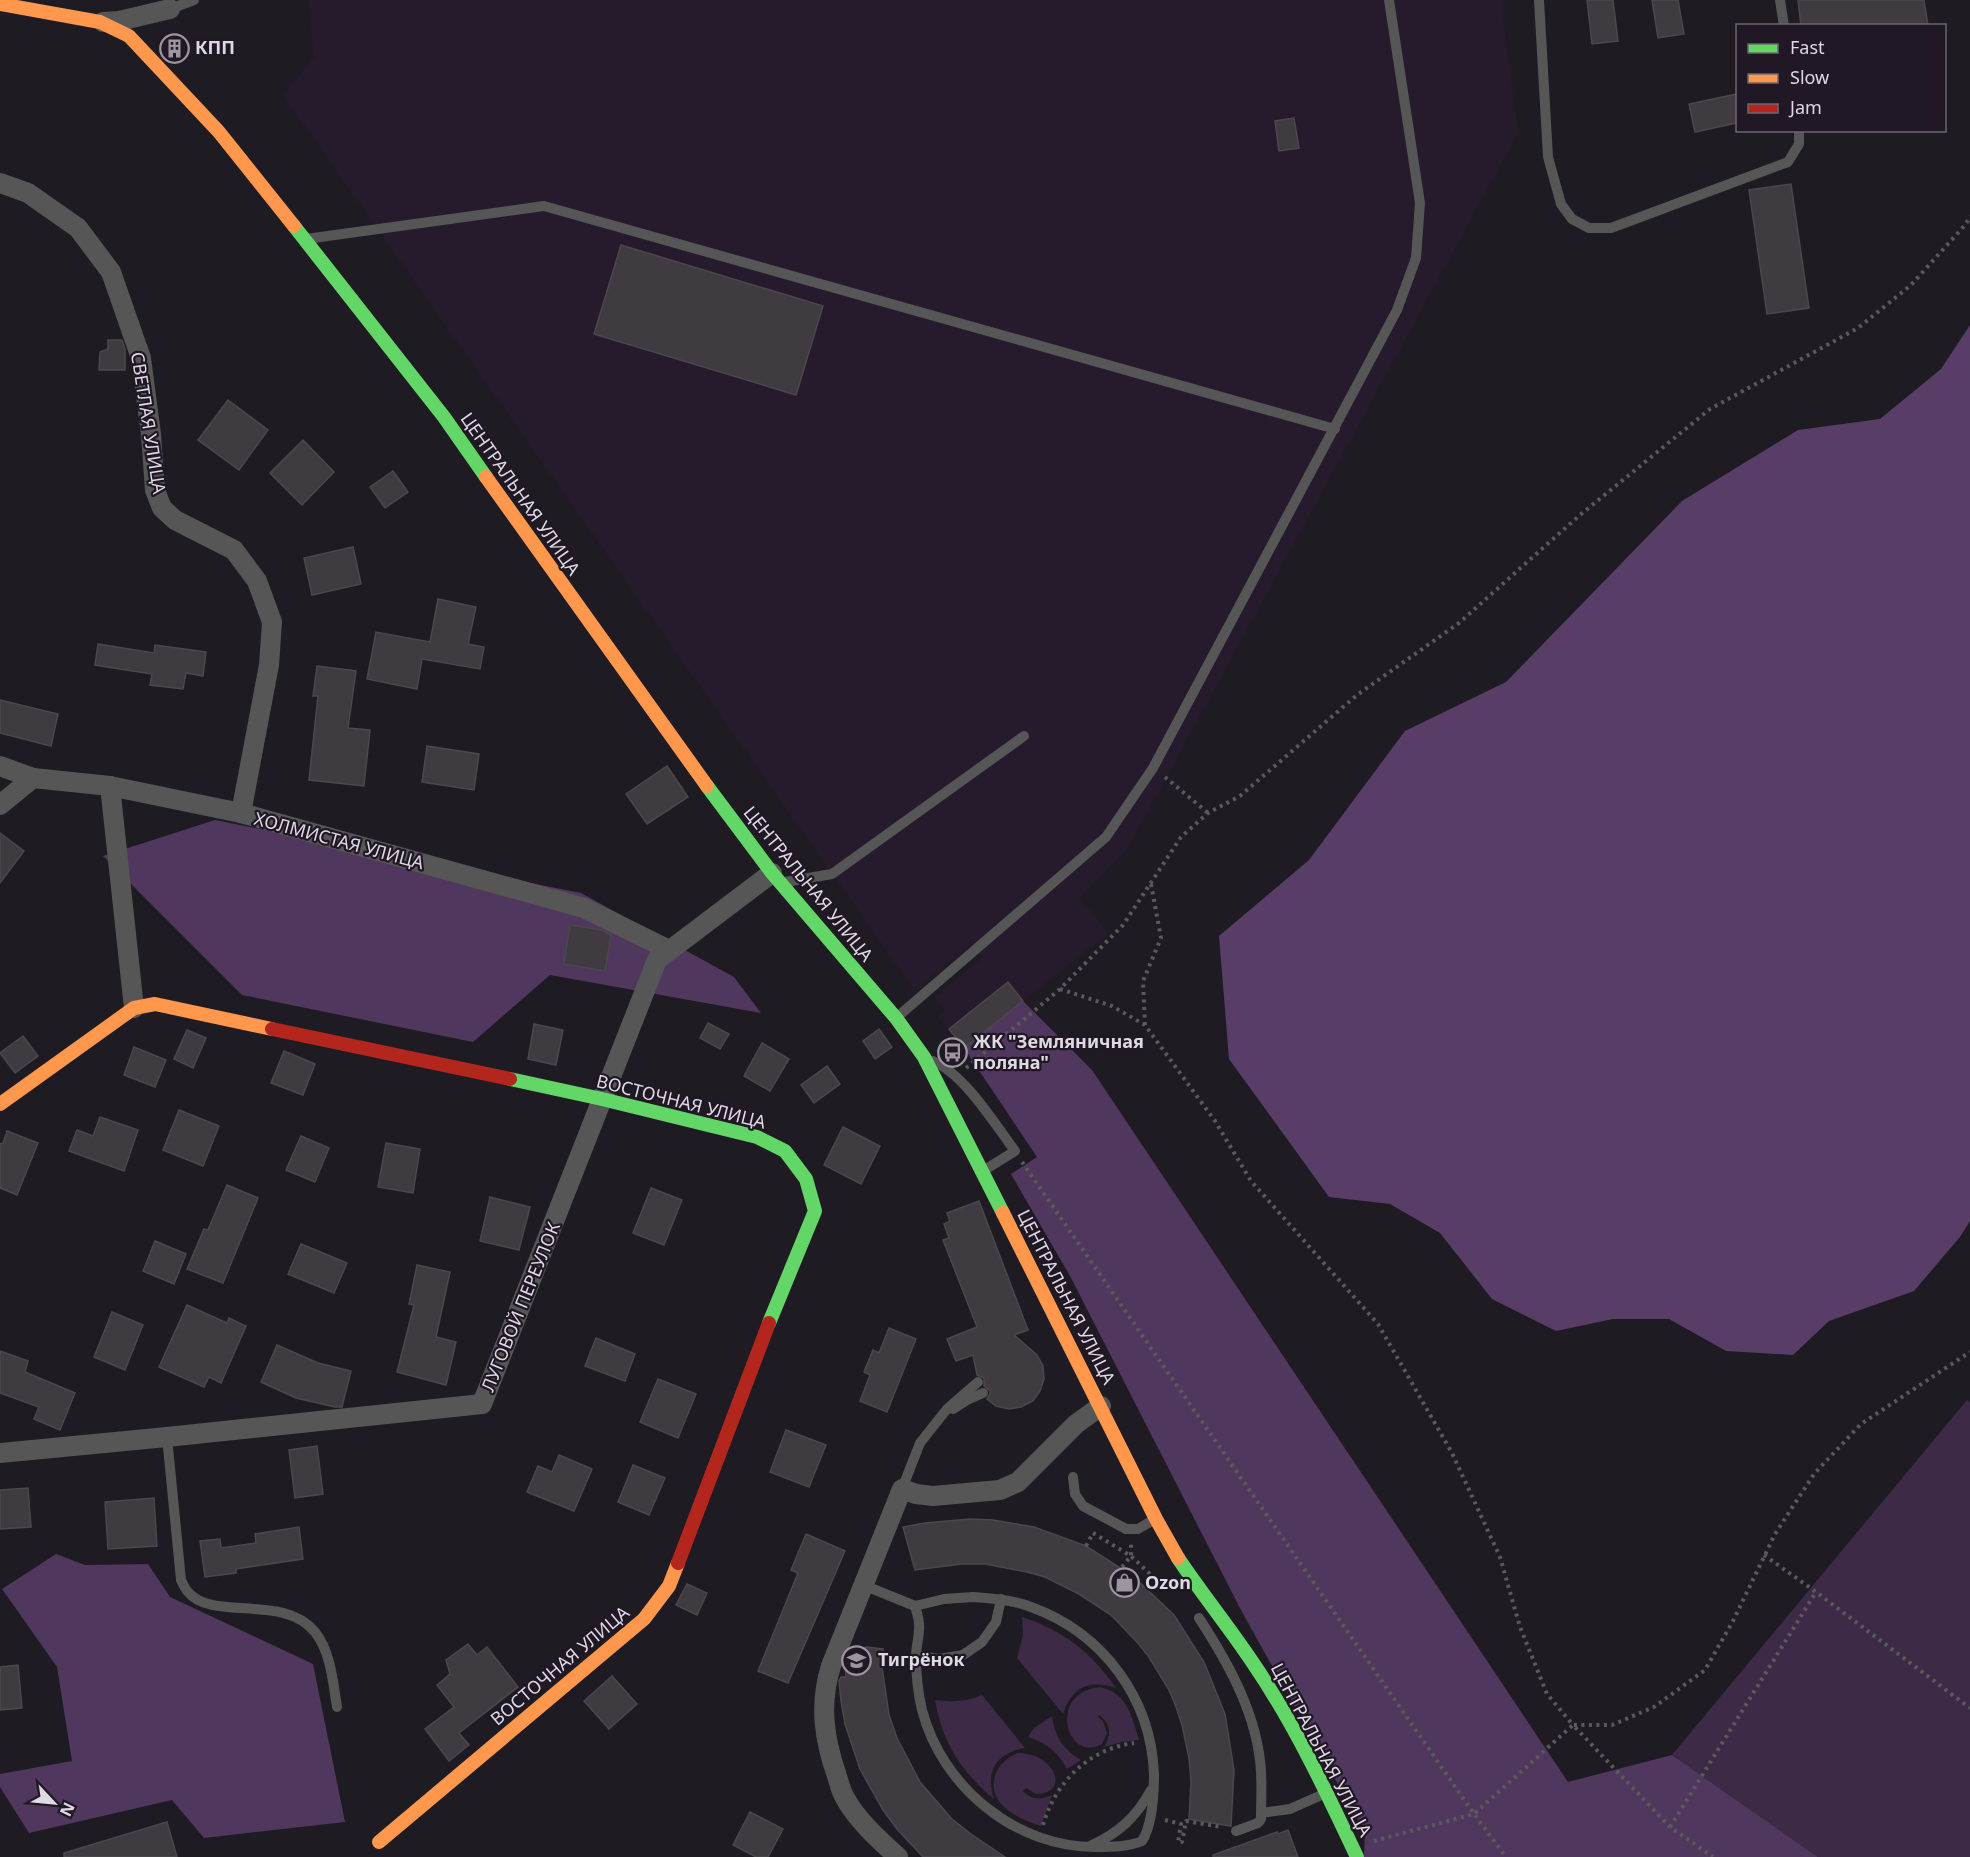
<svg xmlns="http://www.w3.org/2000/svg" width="1970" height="1857" font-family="'Noto Sans',sans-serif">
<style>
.built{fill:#261b2c}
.green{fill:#3c2a46}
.forest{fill:#50375e}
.water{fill:#583e66}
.building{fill:#3f3b41;stroke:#4b484d;stroke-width:1.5}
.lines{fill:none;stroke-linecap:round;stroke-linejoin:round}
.path{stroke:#5a5a5b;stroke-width:4;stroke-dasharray:3 4.5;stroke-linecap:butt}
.lane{stroke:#555655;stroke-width:10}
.street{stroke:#555655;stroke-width:20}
.fast{stroke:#63d668;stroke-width:14}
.slow{stroke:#ff974d;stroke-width:14}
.jam{stroke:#b3261e;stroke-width:14}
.labels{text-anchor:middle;stroke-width:4.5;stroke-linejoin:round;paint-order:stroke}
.poi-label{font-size:18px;font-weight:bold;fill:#dfd9e2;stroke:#201825;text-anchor:start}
.street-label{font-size:18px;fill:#dfd9e2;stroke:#201825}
</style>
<rect width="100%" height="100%" fill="#1f1b22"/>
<polygon class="built" points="308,0 1501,0 1518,133 1128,848 1080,898 1109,933 964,1048 949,1029 947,1030 938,1016 945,1011 935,997 983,957 973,942 915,991 283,95 314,57"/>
<g class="green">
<polygon points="1967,1400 1970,1402 1970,1857 1818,1857 1672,1755"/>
<path d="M1022,1617C1063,1630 1092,1653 1116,1688C1089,1679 1072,1687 1063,1714L1017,1658L1023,1635Z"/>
<path d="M1100,1687C1127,1693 1132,1716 1139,1740L1122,1742L1104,1747C1112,1735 1111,1723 1099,1715L1098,1717L1103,1721L1107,1733L1102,1744C1067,1764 1046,1693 1100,1687Z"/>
<path d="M982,1695L1025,1748C996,1753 985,1771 994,1799C961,1772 942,1742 935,1700C952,1702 966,1702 982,1695Z"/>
<path d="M1052,1716C1055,1737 1063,1749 1081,1760L1067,1769C1058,1752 1047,1743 1028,1737L1034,1728Z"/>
<path d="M1018,1753C1055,1753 1071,1793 1036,1794L1026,1788L1023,1791C1031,1800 1041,1800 1052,1795L1041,1826C1028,1822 1014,1816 1003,1806C984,1787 996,1761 1018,1753Z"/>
</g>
<g class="forest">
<polygon points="215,820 581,893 734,977 761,1013 550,975 473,1042 242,995 103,856"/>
<polygon points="1023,1001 1092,1070 1568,1782 1672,1755 1818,1857 1364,1857 1365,1833 1242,1612 1070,1276 1011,1174 1037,1157 964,1048"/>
<polygon points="56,1554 85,1565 148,1564 170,1597 313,1664 345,1822 204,1838 172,1800 29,1833 0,1787 0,1774 72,1761 57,1667 2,1589"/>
</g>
<polygon class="water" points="1970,325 1970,1221 1960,1237 1914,1291 1829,1321 1793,1355 1726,1351 1669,1319 1613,1319 1556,1331 1492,1299 1440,1233 1390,1204 1329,1197 1229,1059 1219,936 1309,860 1405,731 1506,682 1682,501 1798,430 1880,419 1941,369"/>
<g class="building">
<polygon points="1587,0 1613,0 1618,41 1592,44"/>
<polygon points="1652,0 1678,0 1684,34 1658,38"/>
<polygon points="1798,0 1924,0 1928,26 1801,26"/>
<polygon points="1737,94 1737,123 1695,132 1689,104"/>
<polygon points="1294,118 1299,148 1279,151 1275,121"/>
<polygon points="1791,184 1809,308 1767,314 1749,190"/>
<polygon points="621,245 823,306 796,395 594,334"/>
<polygon points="108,340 122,340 125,349 125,370 99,370 100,352 108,349"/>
<polygon points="228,400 268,430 239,470 198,440"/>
<polygon points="303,440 334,472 302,505 270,473"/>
<polygon points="393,471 408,492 385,508 370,487"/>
<polygon points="353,547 361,584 312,595 304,558"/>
<polygon points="438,599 476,607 468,644 484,647 480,669 422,659 417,689 367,679 376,632 430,642"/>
<polygon points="98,644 154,653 155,645 206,652 203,676 186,673 183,689 150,685 152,674 95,665"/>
<polygon points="317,666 356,671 348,728 370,730 364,786 309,780 318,696 313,696"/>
<polygon points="0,700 58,714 51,746 0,733"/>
<polygon points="427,746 479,754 474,790 422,782"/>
<polygon points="667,766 688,797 647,824 626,794"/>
<polygon points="0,833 24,851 0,883"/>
<polygon points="570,925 602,930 611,935 605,971 564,964"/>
<polygon points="1008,982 1023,1001 964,1048 949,1029"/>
<polygon points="708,1023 729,1034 720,1049 700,1038"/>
<polygon points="534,1024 563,1030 556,1065 528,1059"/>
<polygon points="879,1029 892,1047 875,1059 863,1041"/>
<polygon points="187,1030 206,1038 193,1068 174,1059"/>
<polygon points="23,1036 38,1056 15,1073 0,1053"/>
<polygon points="762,1043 789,1059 770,1091 744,1076"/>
<polygon points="134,1047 166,1060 155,1087 124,1075"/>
<polygon points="284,1051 315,1064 303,1095 271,1083"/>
<polygon points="827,1066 840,1084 814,1103 801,1085"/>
<polygon points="179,1110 219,1126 203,1166 163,1150"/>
<polygon points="100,1117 138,1130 124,1171 69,1151 77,1130 93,1136"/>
<polygon points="843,1127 880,1146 861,1184 824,1165"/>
<polygon points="7,1131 38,1143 17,1195 0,1188 0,1144 3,1143"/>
<polygon points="301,1136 329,1148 315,1182 286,1170"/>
<polygon points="386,1143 420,1149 413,1193 378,1187"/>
<polygon points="227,1185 258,1198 223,1283 187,1269 204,1229 208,1230"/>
<polygon points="651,1188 682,1200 664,1245 633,1233"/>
<polygon points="490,1197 530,1207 519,1250 480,1241"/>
<polygon points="979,1201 1028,1330 1014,1335 1037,1355 1043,1366 1044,1379 1040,1391 1033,1401 1021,1407 1009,1409 996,1406 987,1399 990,1394 990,1391 984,1386 984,1378 977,1375 973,1355 956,1361 947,1339 977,1327 943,1240 949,1238 944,1224 950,1221 947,1213"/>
<polygon points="155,1241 186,1254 174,1284 143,1271"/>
<polygon points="301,1244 347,1263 334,1293 288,1274"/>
<polygon points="417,1265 450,1272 436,1337 456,1342 446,1385 397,1372 414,1305 409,1304"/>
<polygon points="187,1305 227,1323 229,1318 246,1326 221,1383 209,1377 204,1387 159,1367"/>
<polygon points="112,1312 143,1325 125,1370 94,1357"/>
<polygon points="889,1328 916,1339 887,1412 860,1401 870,1375 864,1372 873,1350 879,1353"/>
<polygon points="596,1338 635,1354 625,1381 585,1366"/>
<polygon points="277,1345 318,1363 351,1371 342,1407 335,1407 296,1398 261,1382"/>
<polygon points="0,1351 28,1361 25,1372 75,1393 60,1430 34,1419 39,1407 0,1393"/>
<polygon points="658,1379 696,1394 678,1438 640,1422"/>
<polygon points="786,1430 826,1445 809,1487 770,1472"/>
<polygon points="317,1446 323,1494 295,1498 289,1450"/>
<polygon points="559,1455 592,1469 574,1511 527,1492 538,1466 552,1472"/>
<polygon points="633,1465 665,1478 649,1515 618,1502"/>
<polygon points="28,1488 31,1527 0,1529 0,1490"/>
<polygon points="154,1498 157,1546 108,1549 105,1502"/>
<polygon points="970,1519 993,1520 1034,1527 1086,1546 1133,1576 1174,1615 1204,1662 1225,1714 1234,1770 1231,1826 1189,1819 1191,1781 1189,1758 1182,1725 1176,1707 1169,1690 1149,1657 1137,1642 1111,1615 1079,1594 1045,1577 1027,1572 985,1564 962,1564 915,1570 903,1527 925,1523"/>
<polygon points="299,1527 303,1559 236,1569 236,1573 205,1577 200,1541 220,1539 221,1548 256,1543 255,1534"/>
<polygon points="806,1534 845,1551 788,1683 758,1671 798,1573 791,1570"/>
<polygon points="687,1584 707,1593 697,1615 676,1605"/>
<polygon points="468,1644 477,1655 487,1647 518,1687 459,1733 469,1745 449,1761 425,1729 454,1707 437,1685 450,1674 446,1660"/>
<polygon points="866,1647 883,1649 882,1667 889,1715 897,1738 920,1782 952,1819 971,1834 1005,1857 923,1857 897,1829 883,1810 860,1769 845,1724 841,1701 839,1681 841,1677 846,1677 845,1663 850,1650 862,1650"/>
<polygon points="18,1665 22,1708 0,1710 0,1667"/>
<polygon points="612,1676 637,1704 609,1729 584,1701"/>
<polygon points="750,1812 783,1829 768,1857 756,1857 733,1845"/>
<polygon points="167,1822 177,1857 64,1857 64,1853"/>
<polygon points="1288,1830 1298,1857 1213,1857 1213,1855 1277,1832 1278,1834"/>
</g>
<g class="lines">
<g class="path">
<polyline points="1165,777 1208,813"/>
<polyline points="1060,989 1112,1006 1145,1025 1215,1121 1251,1181 1378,1324 1452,1453 1500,1557 1520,1627 1547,1694 1573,1725 1612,1725 1654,1707 1705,1670 1733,1621 1775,1534 1814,1474 1861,1424 1970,1352"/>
<polyline points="1145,1025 1143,981 1161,938 1151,884"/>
<polyline points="966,1068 1060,989 1123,925 1181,837 1208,813 1240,796 1357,695 1459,623 1580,515 1710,409 1858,328 1911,285 1966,224 1970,216"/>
<polyline points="1022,1162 1474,1814 1506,1857"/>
<polyline points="1093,1533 1131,1556 1169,1592"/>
<polyline points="1086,1546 1093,1533"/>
<polyline points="1764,1555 1816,1592 1970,1708"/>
<polyline points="1122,1567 1131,1556 1131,1544"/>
<polyline points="1165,1820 1181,1824 1178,1842 1182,1842 1186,1821 1222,1827"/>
<path d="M1043,1825C1056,1781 1089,1749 1134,1743"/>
<polyline points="1670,1827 1816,1592"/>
<polyline points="1374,1841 1474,1814 1573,1725 1670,1827 1713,1857"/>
</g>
<g class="lane">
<polyline points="1539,0 1548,157 1561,204 1572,219 1589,228 1611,228 1788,162 1799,144 1799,130"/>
<polyline points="1780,0 1784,26"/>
<polyline points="170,9 194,0"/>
<polyline points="306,239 544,206 1335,429"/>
<polyline points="785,882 832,874 1024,736"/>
<polyline points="896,1018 1106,837 1153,768 1397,310 1416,258 1420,203 1389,0"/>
<path d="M933,1061C965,1075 994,1123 1015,1151L983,1171"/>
<polyline points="953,1409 967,1400 983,1393"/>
<path d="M167,1437L181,1580C183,1584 185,1589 188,1592C213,1622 283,1593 315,1632C331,1652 333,1683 337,1707"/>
<polyline points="1073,1477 1075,1494 1083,1506 1126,1529 1138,1529 1155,1519"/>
<polyline points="902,1489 920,1443 947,1409 978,1382"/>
<polyline points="863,1585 915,1606"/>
<path d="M973,1597C992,1598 1013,1600 1031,1607C1103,1633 1151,1698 1154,1774C1154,1795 1153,1824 1142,1841C1128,1847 1111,1847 1097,1847C1016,1848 942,1787 922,1710C918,1693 916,1674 916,1656C916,1647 919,1638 919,1629C920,1621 917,1613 915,1606L944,1599Z"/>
<path d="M1199,1618C1229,1664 1258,1716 1261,1772C1262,1788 1261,1804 1261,1819L1258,1823L1236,1831"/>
<polyline points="916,1655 939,1659 963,1655 982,1642 996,1622 1001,1599"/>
<polyline points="1261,1813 1290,1809 1326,1793"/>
<path d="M1092,1845C1119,1833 1137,1816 1151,1790"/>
</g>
<g class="street">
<polyline points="103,22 119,21 170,9"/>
<polyline points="0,183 28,193 78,228 111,272 141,358 151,434 155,490 162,508 175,520 234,550 257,581 272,622 269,665 241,813"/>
<polyline points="0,766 33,778 110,786 241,813 584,908 669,950"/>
<polyline points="110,786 134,1008"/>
<polyline points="0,805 33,778"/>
<polyline points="0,1453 167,1437 482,1404 657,960 772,873"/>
<path d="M898,1857C879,1840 857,1820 845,1798C841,1791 839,1783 837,1776C824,1739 819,1704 831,1666L902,1489L916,1494L933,1496L1000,1490L1018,1482L1076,1424L1101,1406"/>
</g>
<g class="fast">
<polyline points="294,226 444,417 486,477"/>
<polyline points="707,786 772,873 896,1018 924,1057 1003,1213"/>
<polyline points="510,1079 602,1099 757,1137 785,1151 806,1179 815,1211 769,1323"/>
<path d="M1178,1558C1202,1594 1229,1627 1253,1663C1294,1723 1326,1791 1357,1857"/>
</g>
<g class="slow">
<polyline points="0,4 100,22 129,36 219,132 294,226"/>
<polyline points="486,477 707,786"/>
<polyline points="0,1104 134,1008 155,1004 272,1029"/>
<polyline points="1003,1213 1156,1519 1178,1558"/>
<polyline points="379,1842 644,1619 669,1586 678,1563"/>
</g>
<g class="jam">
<polyline points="272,1029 510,1079"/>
<polyline points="678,1563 769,1323"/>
</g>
</g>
<defs>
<symbol id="building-ring" viewBox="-11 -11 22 22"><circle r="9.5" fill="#201825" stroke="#9c969f" stroke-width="1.5"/><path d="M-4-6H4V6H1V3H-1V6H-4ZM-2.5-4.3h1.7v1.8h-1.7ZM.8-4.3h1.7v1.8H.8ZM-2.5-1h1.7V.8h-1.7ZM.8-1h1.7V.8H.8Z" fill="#9c969f"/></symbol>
<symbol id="bus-ring" viewBox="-11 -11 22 22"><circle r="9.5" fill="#201825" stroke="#9c969f" stroke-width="1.5"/><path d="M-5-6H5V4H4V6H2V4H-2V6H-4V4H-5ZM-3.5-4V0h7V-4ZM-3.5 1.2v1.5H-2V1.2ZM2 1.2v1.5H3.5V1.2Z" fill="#9c969f"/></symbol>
<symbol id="shop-ring" viewBox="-11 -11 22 22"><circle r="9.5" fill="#201825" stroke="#9c969f" stroke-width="1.5"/><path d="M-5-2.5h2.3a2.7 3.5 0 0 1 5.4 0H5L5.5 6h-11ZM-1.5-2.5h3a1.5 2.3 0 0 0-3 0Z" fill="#9c969f"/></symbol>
<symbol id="school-ring" viewBox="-11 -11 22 22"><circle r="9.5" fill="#201825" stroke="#9c969f" stroke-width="1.5"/><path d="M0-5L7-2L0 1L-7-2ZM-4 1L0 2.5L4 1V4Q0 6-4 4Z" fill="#9c969f"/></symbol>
</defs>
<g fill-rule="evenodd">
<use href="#building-ring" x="158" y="32" width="33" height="33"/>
<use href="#bus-ring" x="936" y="1036" width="33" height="33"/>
<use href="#shop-ring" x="1108" y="1566" width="33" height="33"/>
<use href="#school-ring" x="840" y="1644" width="33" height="33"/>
</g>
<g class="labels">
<g class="poi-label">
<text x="195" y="54">КПП</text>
<text x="973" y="1048">ЖК "Земляничная<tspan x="973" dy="21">поляна"</tspan></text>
<text x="1145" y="1589">Ozon</text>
<text x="878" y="1666">Тигрёнок</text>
</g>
<g class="street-label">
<text transform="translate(148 423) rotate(81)" y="6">СВЕТЛАЯ УЛИЦА</text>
<text transform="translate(520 494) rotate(55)" y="6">ЦЕНТРАЛЬНАЯ УЛИЦА</text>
<text transform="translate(339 841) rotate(15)" y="6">ХОЛМИСТАЯ УЛИЦА</text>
<text transform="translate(808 884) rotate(51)" y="6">ЦЕНТРАЛЬНАЯ УЛИЦА</text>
<text transform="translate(681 1102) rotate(14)" y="6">ВОСТОЧНАЯ УЛИЦА</text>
<text transform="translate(1066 1297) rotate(63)" y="6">ЦЕНТРАЛЬНАЯ УЛИЦА</text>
<text transform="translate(521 1307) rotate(-68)" y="6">ЛУГОВОЙ ПЕРЕУЛОК</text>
<text transform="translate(560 1666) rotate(-40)" y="6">ВОСТОЧНАЯ УЛИЦА</text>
<text transform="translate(1321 1750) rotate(62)" y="6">ЦЕНТРАЛЬНАЯ УЛИЦА</text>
</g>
</g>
<rect x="1736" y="24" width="210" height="108" fill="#201825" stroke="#6c6571" stroke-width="1.5"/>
<rect x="1748" y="44" width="30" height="9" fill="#63d668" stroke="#6c6571" stroke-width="1.5"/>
<text x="1790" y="54" font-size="18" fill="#dfd9e2">Fast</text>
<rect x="1748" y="74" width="30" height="9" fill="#ff974d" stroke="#6c6571" stroke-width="1.5"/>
<text x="1790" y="84" font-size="18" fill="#dfd9e2">Slow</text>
<rect x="1748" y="104" width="30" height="9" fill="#b3261e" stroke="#6c6571" stroke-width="1.5"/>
<text x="1790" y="114" font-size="18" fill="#dfd9e2">Jam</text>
<g transform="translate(54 1803) rotate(116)" stroke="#201825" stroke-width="4.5" paint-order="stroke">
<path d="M0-4.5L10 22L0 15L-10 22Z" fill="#dfd9e2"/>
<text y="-9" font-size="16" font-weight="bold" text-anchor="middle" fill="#dfd9e2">N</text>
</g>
</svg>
